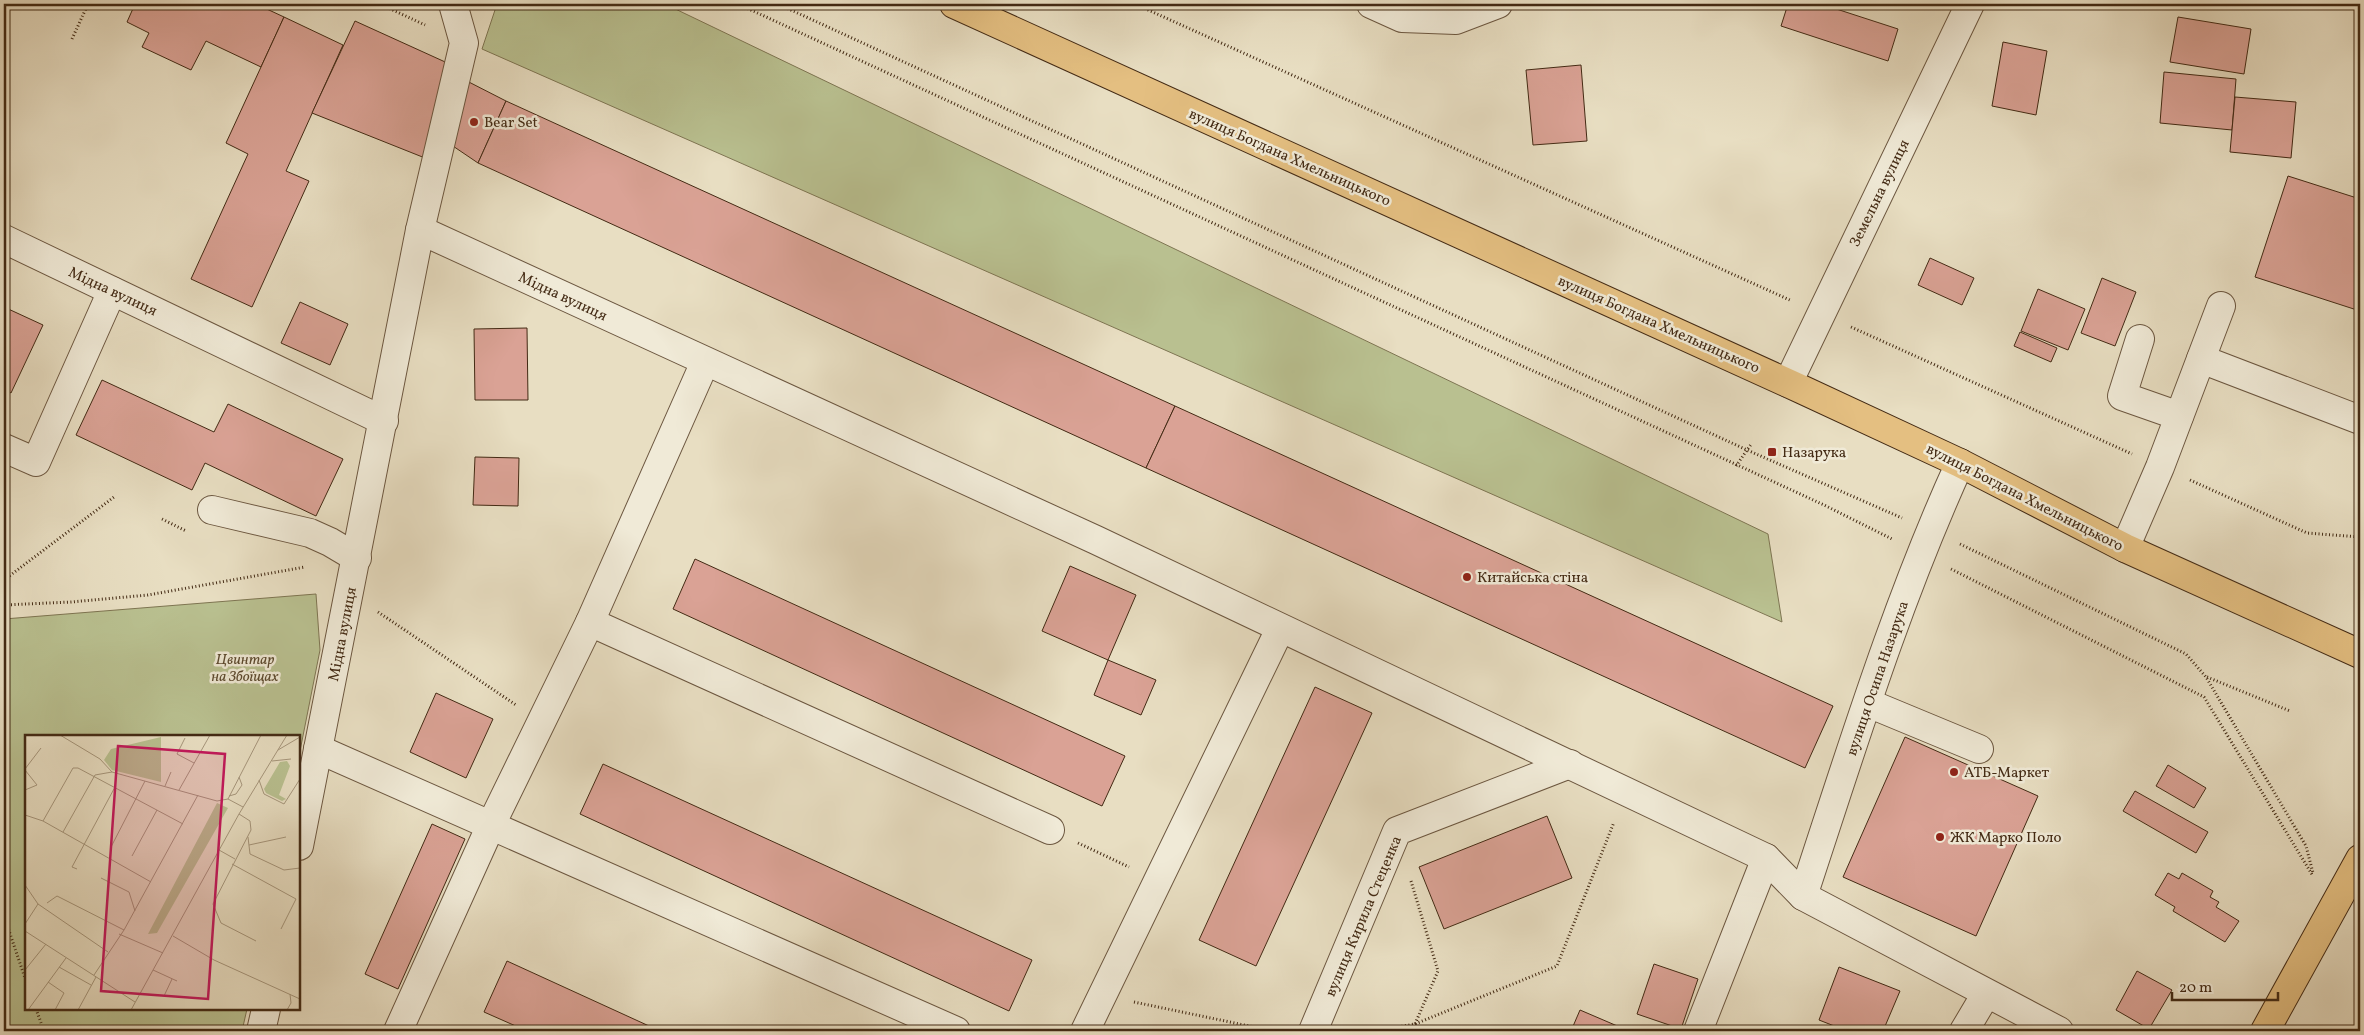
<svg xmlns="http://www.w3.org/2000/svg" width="2364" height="1035" font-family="Vollkorn,serif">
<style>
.green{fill:#b9c090;stroke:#7e7552}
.building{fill:#daa295;stroke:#432a14}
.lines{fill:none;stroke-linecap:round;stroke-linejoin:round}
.minor-casing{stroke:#6c5740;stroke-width:30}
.major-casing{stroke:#432a14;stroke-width:30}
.path{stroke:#432a14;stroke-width:3;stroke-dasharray:1 2.5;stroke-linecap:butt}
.minor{stroke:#f0ead7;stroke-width:28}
.major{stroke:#e4bf81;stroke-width:28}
.poi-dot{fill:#8f2418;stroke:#f0ead7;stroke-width:2}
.labels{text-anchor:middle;stroke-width:5;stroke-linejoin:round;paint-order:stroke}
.poi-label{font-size:15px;fill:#432a14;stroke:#f0ead7;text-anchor:start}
.street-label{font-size:15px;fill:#432a14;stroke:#f0ead7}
.park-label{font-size:15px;font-style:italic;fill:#5b482d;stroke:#f0ead7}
.inset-road{fill:none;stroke:#a6967c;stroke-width:1}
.view{fill:#c2185b;fill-opacity:0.15;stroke:#c2185b;stroke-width:2.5}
.inset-edge{fill:none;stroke:#432a14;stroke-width:2.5}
</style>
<rect width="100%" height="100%" fill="#e8dec2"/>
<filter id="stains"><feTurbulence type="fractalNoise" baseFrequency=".004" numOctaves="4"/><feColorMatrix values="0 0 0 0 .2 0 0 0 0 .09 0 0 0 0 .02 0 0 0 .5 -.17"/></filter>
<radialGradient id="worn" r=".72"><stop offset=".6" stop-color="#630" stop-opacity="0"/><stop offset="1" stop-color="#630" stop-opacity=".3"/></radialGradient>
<g class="green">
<polygon points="497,4 665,4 1768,534 1782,622 482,49"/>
<polygon points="316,594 320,650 299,756 299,736 26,736 26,1009 247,1009 242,1031 10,1031 4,1013 4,619"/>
</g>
<g class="building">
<polygon points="135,4 156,4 161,6 162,4 256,4 284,17 261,67 206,41 191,70 142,47 149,33 127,22"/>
<polygon points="1788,4 1821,4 1898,29 1888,61 1781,26"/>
<polygon points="284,17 343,45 286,171 309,181 252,307 191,279 248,154 226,143"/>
<polygon points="2178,17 2251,29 2244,74 2170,62"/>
<polygon points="355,21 454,66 430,160 312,113"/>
<polygon points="2003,42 2047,51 2036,115 1992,106"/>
<polygon points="1581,65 1587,141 1533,145 1526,70"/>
<polygon points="2164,72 2236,79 2232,130 2160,123"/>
<polygon points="461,78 506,101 478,163 447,142"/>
<polygon points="2235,97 2296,102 2291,158 2230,152"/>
<polygon points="506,101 1175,406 1146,468 478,163"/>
<polygon points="2288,176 2360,199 2360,311 2255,277"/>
<polygon points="1930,258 1974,278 1962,305 1918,285"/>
<polygon points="2102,278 2136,292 2115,346 2081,333"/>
<polygon points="2038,289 2085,309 2068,350 2021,331"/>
<polygon points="300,302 348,324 330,365 281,343"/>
<polygon points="4,307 43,325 11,393 4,389"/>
<polygon points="527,328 528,400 475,400 474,329"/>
<polygon points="2020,332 2057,348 2051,362 2014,346"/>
<polygon points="102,380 214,432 228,404 343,459 316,516 205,463 192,490 76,435"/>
<polygon points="1175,406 1833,706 1805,768 1146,468"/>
<polygon points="475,457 519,458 518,506 473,505"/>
<polygon points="695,559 1125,756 1102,806 673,609"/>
<polygon points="1070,566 1136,595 1108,660 1042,631"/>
<polygon points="1108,660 1156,680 1141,715 1094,695"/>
<polygon points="1315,687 1372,713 1256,966 1199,940"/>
<polygon points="436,693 493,719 466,778 410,752"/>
<polygon points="1905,737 2038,796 1976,936 1843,877"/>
<polygon points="603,764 1032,960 1009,1011 580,814"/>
<polygon points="2168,765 2206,788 2194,808 2156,786"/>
<polygon points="2135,791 2208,832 2196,853 2123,811"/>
<polygon points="1547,816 1572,878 1444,929 1419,867"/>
<polygon points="432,824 465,839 398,989 365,974"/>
<polygon points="2168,873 2179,879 2182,873 2213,891 2210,897 2219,902 2216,907 2239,921 2225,942 2173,911 2175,907 2155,895"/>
<polygon points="507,961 660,1031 527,1031 484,1012"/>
<polygon points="1654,964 1698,979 1681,1029 1637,1014"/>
<polygon points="1839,967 1900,991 1883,1031 1847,1031 1819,1020"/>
<polygon points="2137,971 2172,990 2149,1029 2116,1010"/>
<polygon points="1580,1010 1629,1031 1571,1031"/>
</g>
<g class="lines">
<defs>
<g id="minor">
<polyline points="1371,4 1402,18 1456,20 1498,4"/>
<polyline points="420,230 1096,540 1766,858 1803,896 2059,1031"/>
<polyline points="4,239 384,421"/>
<polyline points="2140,339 2122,396 2179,416"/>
<polyline points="2201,359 2360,420"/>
<polyline points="1788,383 1970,4"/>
<polyline points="4,448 36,462 112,291"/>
<polyline points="212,510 310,533 330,542 357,558"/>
<polyline points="2125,548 2160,467 2221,306"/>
<polyline points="590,622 1050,830"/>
<polyline points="1868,703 1979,749"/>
<polyline points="318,749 956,1031"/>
<polyline points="299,846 420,230 464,43 453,4"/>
<path d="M1803,896C1851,751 1896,603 1960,463"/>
<polyline points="261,1031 266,1009"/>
<polyline points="398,1031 491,825 590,622 705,362"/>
<polyline points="1085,1031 1280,629"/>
<polyline points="1313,1031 1397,831 1570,764"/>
<polyline points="1698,1031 1766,858"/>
<polyline points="1964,1031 1986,994"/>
</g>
<g id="major">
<polyline points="954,4 1803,390 1960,463 2125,548 2360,654"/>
<polyline points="2265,1031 2360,859"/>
</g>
</defs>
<use href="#minor" class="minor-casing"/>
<use href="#major" class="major-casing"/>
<g class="path">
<polyline points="380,4 425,25"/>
<polyline points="738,4 1824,505 1892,539"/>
<polyline points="778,4 1747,450 1902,518"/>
<polyline points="1135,4 1792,301"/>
<polyline points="72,39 88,4"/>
<polyline points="1851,327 2132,454"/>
<polyline points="1736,466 1752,443"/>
<polyline points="2190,480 2307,533 2360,537"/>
<polyline points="162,519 186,531"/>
<polyline points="1960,544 2186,654 2206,677 2306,846 2313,873"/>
<polyline points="1951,569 2204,697 2313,876"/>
<polyline points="4,580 114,497"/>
<polyline points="4,605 71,602 148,595 305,567"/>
<polyline points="378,612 516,705"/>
<polyline points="2207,677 2290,711"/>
<polyline points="1078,843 1129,867"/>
<polyline points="1411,881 1438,971 1415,1024"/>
<polyline points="4,916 26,981"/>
<polyline points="1134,1002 1273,1031"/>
<polyline points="36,1009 44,1031"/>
<polyline points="1415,1025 1433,1031"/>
<polyline points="1374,1031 1415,1024 1557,966 1614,822"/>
</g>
<use href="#minor" class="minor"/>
<use href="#major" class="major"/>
</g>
<g class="poi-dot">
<circle cx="474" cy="122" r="5"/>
<rect x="1767" y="447" width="10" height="10" rx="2.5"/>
<circle cx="1467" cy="577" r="5"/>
<circle cx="1954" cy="772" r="5"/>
<circle cx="1940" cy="837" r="5"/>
</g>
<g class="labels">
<g class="poi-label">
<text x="484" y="127">Bear Set</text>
<text x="1782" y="457">Назарука</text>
<text x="1477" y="582">Китайська стіна</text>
<text x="1964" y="777">АТБ-Маркет</text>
<text x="1950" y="842">ЖК Марко Поло</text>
</g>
<g class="street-label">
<text transform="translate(1290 157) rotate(24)" y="5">вулиця Богдана Хмельницького</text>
<text transform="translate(1879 193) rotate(-64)" y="5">Земельна вулиця</text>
<text transform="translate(113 291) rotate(25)" y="5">Мідна вулиця</text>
<text transform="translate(563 296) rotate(25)" y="5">Мідна вулиця</text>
<text transform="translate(1659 324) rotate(24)" y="5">вулиця Богдана Хмельницького</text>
<text transform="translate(2025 497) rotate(27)" y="5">вулиця Богдана Хмельницького</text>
<text transform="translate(342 634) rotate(-79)" y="5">Мідна вулиця</text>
<text transform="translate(1877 678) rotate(-71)" y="5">вулиця Осипа Назарука</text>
<text transform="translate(1363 916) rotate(-67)" y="5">вулиця Кирила Стеценка</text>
</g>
<g class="park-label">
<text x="245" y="664">Цвинтар<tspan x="245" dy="17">на Збоїщах</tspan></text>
</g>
</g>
<g transform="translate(25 735)">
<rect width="275" height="275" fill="#e8dec2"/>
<path d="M136,2V47L87,35L79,25L86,14ZM262,26L265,31L254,60L261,64L257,66L241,58L239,54L255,27ZM192,68L203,73L132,198L123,199Z" fill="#b9c090"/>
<path class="inset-road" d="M35,0L75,24L87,37M160,3L152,19L169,28M253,15L275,2M247,26L266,24M0,34L16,13M0,35L12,50L0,55M234,45L239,59L259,69L275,44M140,51L146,37M154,55L185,0M204,61L211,59L217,50L214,42M203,64L236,0M214,79L225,86L226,95L188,169L196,188L231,206M0,80L18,86L126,147M18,86L48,33H53L158,89M38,97L70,40L87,37L192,66L203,64L218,72M223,102L225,119L259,135L275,133M224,110L261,102M86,112L120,46M194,115L210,124M107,121L132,75M207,129L271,164L256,194M52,134L47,132L90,52M76,143L104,157L110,176M0,150L13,169L83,217M22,168L32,161L99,195M0,189L13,169M0,196L110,267M94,199L138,218M148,201L189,225L275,264M34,232L66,250M0,235L21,209M128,235L152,246M69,240L99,195L173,60M23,247L39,258L30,275M139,261L147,244M3,275L41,223M53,275L71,242M106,275L214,79L262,0M262,275L266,268L265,259"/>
<path class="view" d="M93,11L200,19L183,264L76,256Z"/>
<rect width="275" height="275" class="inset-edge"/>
</g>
<rect width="2364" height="1035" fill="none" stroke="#e8dec2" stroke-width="20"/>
<rect x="5" y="5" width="2354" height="1025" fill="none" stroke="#432a14" stroke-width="2.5"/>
<rect x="10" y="10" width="2344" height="1015" fill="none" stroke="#432a14"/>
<path d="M2172 992v8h106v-8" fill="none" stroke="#432a14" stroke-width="2.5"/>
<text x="2179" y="992" font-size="15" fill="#432a14" stroke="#f0ead7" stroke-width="4" paint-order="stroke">20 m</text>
<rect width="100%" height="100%" filter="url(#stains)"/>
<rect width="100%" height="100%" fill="url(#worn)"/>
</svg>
